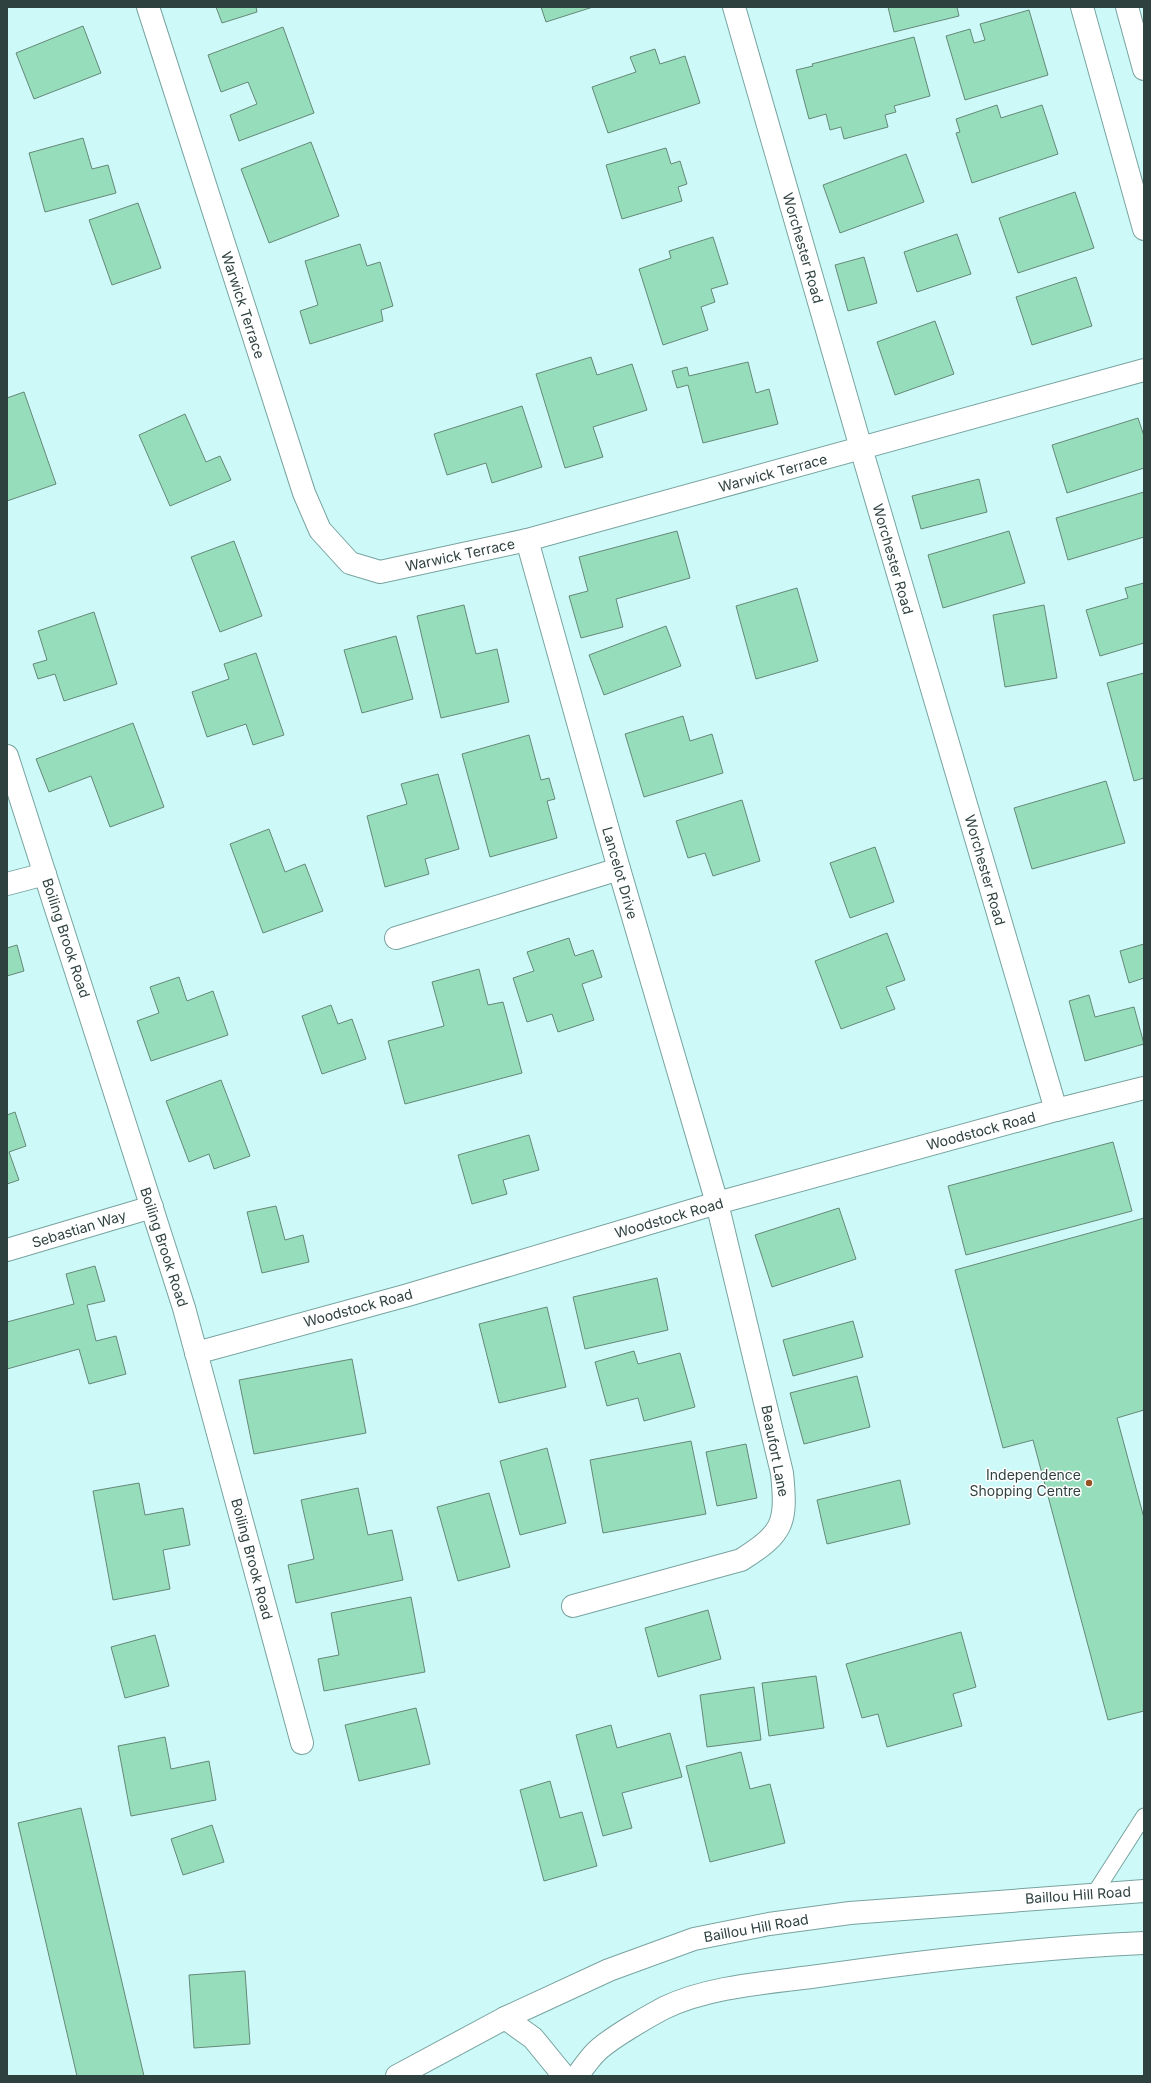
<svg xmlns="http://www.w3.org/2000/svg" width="1151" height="2083" font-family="Inter,sans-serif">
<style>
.building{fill:#96ddbc;stroke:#668878}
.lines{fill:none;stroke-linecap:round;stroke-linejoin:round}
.lane-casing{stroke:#78a3a0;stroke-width:17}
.street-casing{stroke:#78a3a0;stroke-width:24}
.primary-casing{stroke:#78a3a0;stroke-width:24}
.highway-casing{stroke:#78a3a0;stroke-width:24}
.lane{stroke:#fff;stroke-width:15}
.street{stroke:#fff;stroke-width:22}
.primary{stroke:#fff;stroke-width:22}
.highway{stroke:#fff;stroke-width:22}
.poi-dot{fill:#955223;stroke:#fff;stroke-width:1.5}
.labels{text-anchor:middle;stroke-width:3;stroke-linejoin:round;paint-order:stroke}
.street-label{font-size:14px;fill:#2e413f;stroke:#fff}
.poi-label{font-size:14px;fill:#2e413f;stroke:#fff;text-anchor:end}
</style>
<rect width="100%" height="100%" fill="#cdfaf8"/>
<g class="building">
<polygon points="216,7 256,7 257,12 222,23"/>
<polygon points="541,7 593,7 546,22"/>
<polygon points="888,7 957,7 959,16 894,32"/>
<polygon points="1029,10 1048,75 965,100 946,36 970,29 974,43 985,40 980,24"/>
<polygon points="83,26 101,73 34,99 16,53"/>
<polygon points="283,27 314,113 239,141 230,115 257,104 248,82 221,92 208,55"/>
<polygon points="914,37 930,96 894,106 896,112 885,115 888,127 844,139 841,127 830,130 826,114 809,119 796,70 813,66 812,64"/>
<polygon points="655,49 660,64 685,56 700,103 608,133 592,87 636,72 630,57"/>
<polygon points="997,105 1001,118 1042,105 1058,154 972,183 956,133 960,132 956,119"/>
<polygon points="83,138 92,169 108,165 116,193 45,212 29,153"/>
<polygon points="311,142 339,216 269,243 241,169"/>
<polygon points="666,148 671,164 680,161 687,184 678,187 682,201 622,219 606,165"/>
<polygon points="906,154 924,202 840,233 823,185"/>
<polygon points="1075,192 1094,248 1018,273 999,218"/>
<polygon points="138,203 161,268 112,285 89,220"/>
<polygon points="957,234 971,274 917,292 904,252"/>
<polygon points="713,237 728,284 711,289 715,302 701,307 708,330 663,345 639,269 671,258 669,251"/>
<polygon points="360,244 367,266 380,262 393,306 381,310 383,321 310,344 300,311 318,305 305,261"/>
<polygon points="864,257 877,303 848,311 835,265"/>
<polygon points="1076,277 1092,326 1032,345 1016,297"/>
<polygon points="935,321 954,374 895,395 877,342"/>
<polygon points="591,357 597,375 632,364 647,410 593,427 603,457 565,468 536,374"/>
<polygon points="748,362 756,393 769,389 778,424 703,443 688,385 677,388 672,371 687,367 689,376"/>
<polygon points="24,392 56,484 7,501 7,398"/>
<polygon points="522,406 542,467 492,483 486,463 447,475 434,434"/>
<polygon points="185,414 206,462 220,456 231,480 170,506 139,435"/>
<polygon points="1138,418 1144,436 1144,468 1067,493 1052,445"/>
<polygon points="979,479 987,512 921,529 912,496"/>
<polygon points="1144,492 1144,537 1068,560 1056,518"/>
<polygon points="677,531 690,578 616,599 623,627 581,638 569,596 588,591 579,557"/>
<polygon points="1009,531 1025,583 943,608 928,555"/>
<polygon points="234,541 262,616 220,632 191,557"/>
<polygon points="1144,583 1144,643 1100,656 1086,610 1128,598 1125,588"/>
<polygon points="797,588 818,661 756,679 736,606"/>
<polygon points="464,605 476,654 497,649 509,702 441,718 417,616"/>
<polygon points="1044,605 1057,678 1005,687 993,615"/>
<polygon points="94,612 117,684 64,701 55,674 38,679 33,664 47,660 38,631"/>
<polygon points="666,626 681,666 604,695 589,655"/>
<polygon points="396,636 413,699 362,713 344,650"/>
<polygon points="256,653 284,735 253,745 246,724 207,737 192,692 229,679 224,664"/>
<polygon points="1144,673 1144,778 1134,781 1107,683"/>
<polygon points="683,716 690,741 712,734 723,773 644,797 625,734"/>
<polygon points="133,723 164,807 110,827 91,776 49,792 36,759"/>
<polygon points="529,735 541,780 549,778 555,799 547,801 557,838 490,857 462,754"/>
<polygon points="438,774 459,849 425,859 429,874 385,887 367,816 407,804 401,784"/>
<polygon points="1106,781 1125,843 1032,869 1014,808"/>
<polygon points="742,800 760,861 713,876 705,853 688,858 676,821"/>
<polygon points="269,829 285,872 305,864 323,911 263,933 230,844"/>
<polygon points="875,847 894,902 850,918 830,863"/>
<polygon points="887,933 905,980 886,987 895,1009 841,1029 815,961"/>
<polygon points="569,938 575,956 593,950 602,977 582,984 594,1020 558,1032 552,1014 527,1022 513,978 534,971 527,952"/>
<polygon points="1144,944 1144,978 1129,983 1120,951"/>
<polygon points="17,945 24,971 7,976 7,948"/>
<polygon points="479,969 488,1005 503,1002 522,1073 405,1104 388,1041 444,1026 432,982"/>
<polygon points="179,977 187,1001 213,991 228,1035 151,1061 137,1021 159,1013 150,987"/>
<polygon points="1089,995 1095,1017 1134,1007 1144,1044 1085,1061 1069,1001"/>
<polygon points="331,1005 338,1024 352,1019 366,1059 322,1074 302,1016"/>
<polygon points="221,1080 250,1156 214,1169 209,1154 189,1162 166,1101"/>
<polygon points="15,1112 26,1146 9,1152 19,1180 7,1184 7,1115"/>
<polygon points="529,1135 539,1170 503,1180 507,1194 472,1204 458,1155"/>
<polygon points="1113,1142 1132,1211 966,1255 948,1186"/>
<polygon points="276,1206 285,1240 303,1235 309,1262 262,1273 247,1212"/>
<polygon points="839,1208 856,1259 772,1287 755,1235"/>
<polygon points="1144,1218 1144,1410 1117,1418 1144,1518 1144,1711 1108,1720 1033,1440 1003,1448 955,1270"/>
<polygon points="95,1266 105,1301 87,1305 96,1341 116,1336 126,1374 89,1384 79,1349 7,1369 7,1322 74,1304 66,1274"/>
<polygon points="657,1278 668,1330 585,1349 573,1297"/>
<polygon points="547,1307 566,1387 499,1403 479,1324"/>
<polygon points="853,1321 863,1357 793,1376 783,1340"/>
<polygon points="634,1351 638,1364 680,1353 695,1407 644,1421 638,1398 607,1406 595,1362"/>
<polygon points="352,1359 366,1433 254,1454 239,1380"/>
<polygon points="857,1376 870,1427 804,1444 790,1393"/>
<polygon points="691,1441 706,1514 603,1533 590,1460"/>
<polygon points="746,1444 757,1498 717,1506 706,1452"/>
<polygon points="547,1448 566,1523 520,1535 500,1461"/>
<polygon points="900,1480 910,1524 827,1544 817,1500"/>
<polygon points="139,1483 145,1515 183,1508 190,1545 163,1550 170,1589 113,1600 93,1491"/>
<polygon points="358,1488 368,1535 392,1530 403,1580 296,1603 288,1565 314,1559 301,1500"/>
<polygon points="489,1493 510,1567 458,1581 437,1507"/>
<polygon points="411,1597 425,1672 324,1691 318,1659 339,1655 331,1613"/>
<polygon points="708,1610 721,1659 658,1677 645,1628"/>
<polygon points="961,1632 976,1687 953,1694 962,1726 887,1747 878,1714 862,1718 846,1664"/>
<polygon points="155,1635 169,1686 125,1698 111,1647"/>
<polygon points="816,1676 824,1728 769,1736 762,1683"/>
<polygon points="754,1687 761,1740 707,1747 700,1695"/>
<polygon points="416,1708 430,1764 359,1781 345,1725"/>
<polygon points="611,1725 617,1748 670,1733 682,1777 622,1793 632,1828 603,1836 576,1735"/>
<polygon points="165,1737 171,1769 209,1761 216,1800 131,1816 118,1746"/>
<polygon points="741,1752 750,1789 770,1784 785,1843 710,1862 686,1766"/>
<polygon points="550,1781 560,1818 582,1812 597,1866 544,1881 520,1790"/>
<polygon points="81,1808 144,2076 77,2076 18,1823"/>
<polygon points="212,1825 224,1862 183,1875 171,1839"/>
<polygon points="245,1971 250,2044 194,2048 189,1975"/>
</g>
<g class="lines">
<defs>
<polyline id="lane" points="1094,1894 1144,1816"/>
<g id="street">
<polyline points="148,7 304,493 320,530 350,563 380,572 527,540 1144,370"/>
<polyline points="734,7 861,448 1056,1110"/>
<polyline points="1082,7 1144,229"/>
<path d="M527,540L619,869L717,1203L782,1473C787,1523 784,1533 741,1560L573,1606"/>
<polyline points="7,756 184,1308 302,1743"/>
<polyline points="7,884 45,874"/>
<polyline points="396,938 619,869"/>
<polyline points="7,1250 152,1207"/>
<polyline points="196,1353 408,1295 717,1203 1056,1110 1144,1088"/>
</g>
<g id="primary">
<polyline points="505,2018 533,2038 564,2076"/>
<polyline points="397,2076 505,2018 609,1970 694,1939 769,1924 850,1913 1144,1891"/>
<path d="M577,2076C583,2068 589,2059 596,2052C609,2039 647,2017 664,2008C707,1987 764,1983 811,1977C922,1961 1032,1948 1144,1943"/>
</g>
<polyline id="highway" points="1127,7 1144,69"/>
</defs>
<use href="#lane" class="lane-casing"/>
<use href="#street" class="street-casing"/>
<use href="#primary" class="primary-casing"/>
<use href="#highway" class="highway-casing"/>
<use href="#lane" class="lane"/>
<use href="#street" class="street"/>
<use href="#primary" class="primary"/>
<use href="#highway" class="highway"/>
</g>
<circle class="poi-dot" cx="1089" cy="1483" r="4"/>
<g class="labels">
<g class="street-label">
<text transform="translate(803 248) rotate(74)" y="5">Worchester Road</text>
<text transform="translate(243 305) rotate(72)" y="5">Warwick Terrace</text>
<text transform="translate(773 473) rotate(-15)" y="5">Warwick Terrace</text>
<text transform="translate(460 555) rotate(-12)" y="5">Warwick Terrace</text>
<text transform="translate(893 559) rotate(74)" y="5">Worchester Road</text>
<text transform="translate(985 870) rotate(74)" y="5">Worchester Road</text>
<text transform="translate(620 873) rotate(74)" y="5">Lancelot Drive</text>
<text transform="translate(66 938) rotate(72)" y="5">Boiling Brook Road</text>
<text transform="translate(981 1131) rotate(-15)" y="5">Woodstock Road</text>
<text transform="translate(669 1218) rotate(-16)" y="5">Woodstock Road</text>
<text transform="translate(79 1229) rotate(-17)" y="5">Sebastian Way</text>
<text transform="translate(164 1247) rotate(72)" y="5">Boiling Brook Road</text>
<text transform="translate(358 1308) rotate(-15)" y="5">Woodstock Road</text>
<text transform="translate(775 1451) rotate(79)" y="5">Beaufort Lane</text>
<text transform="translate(252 1559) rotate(75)" y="5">Boiling Brook Road</text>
<text transform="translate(1078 1895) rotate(-4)" y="5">Baillou Hill Road</text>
<text transform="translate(756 1928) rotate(-10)" y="5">Baillou Hill Road</text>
</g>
<g class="poi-label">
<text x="1081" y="1480">Independence<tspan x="1081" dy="16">Shopping Centre</tspan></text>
</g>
</g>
<rect width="1151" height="2083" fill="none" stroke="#2e413f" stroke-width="16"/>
</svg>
